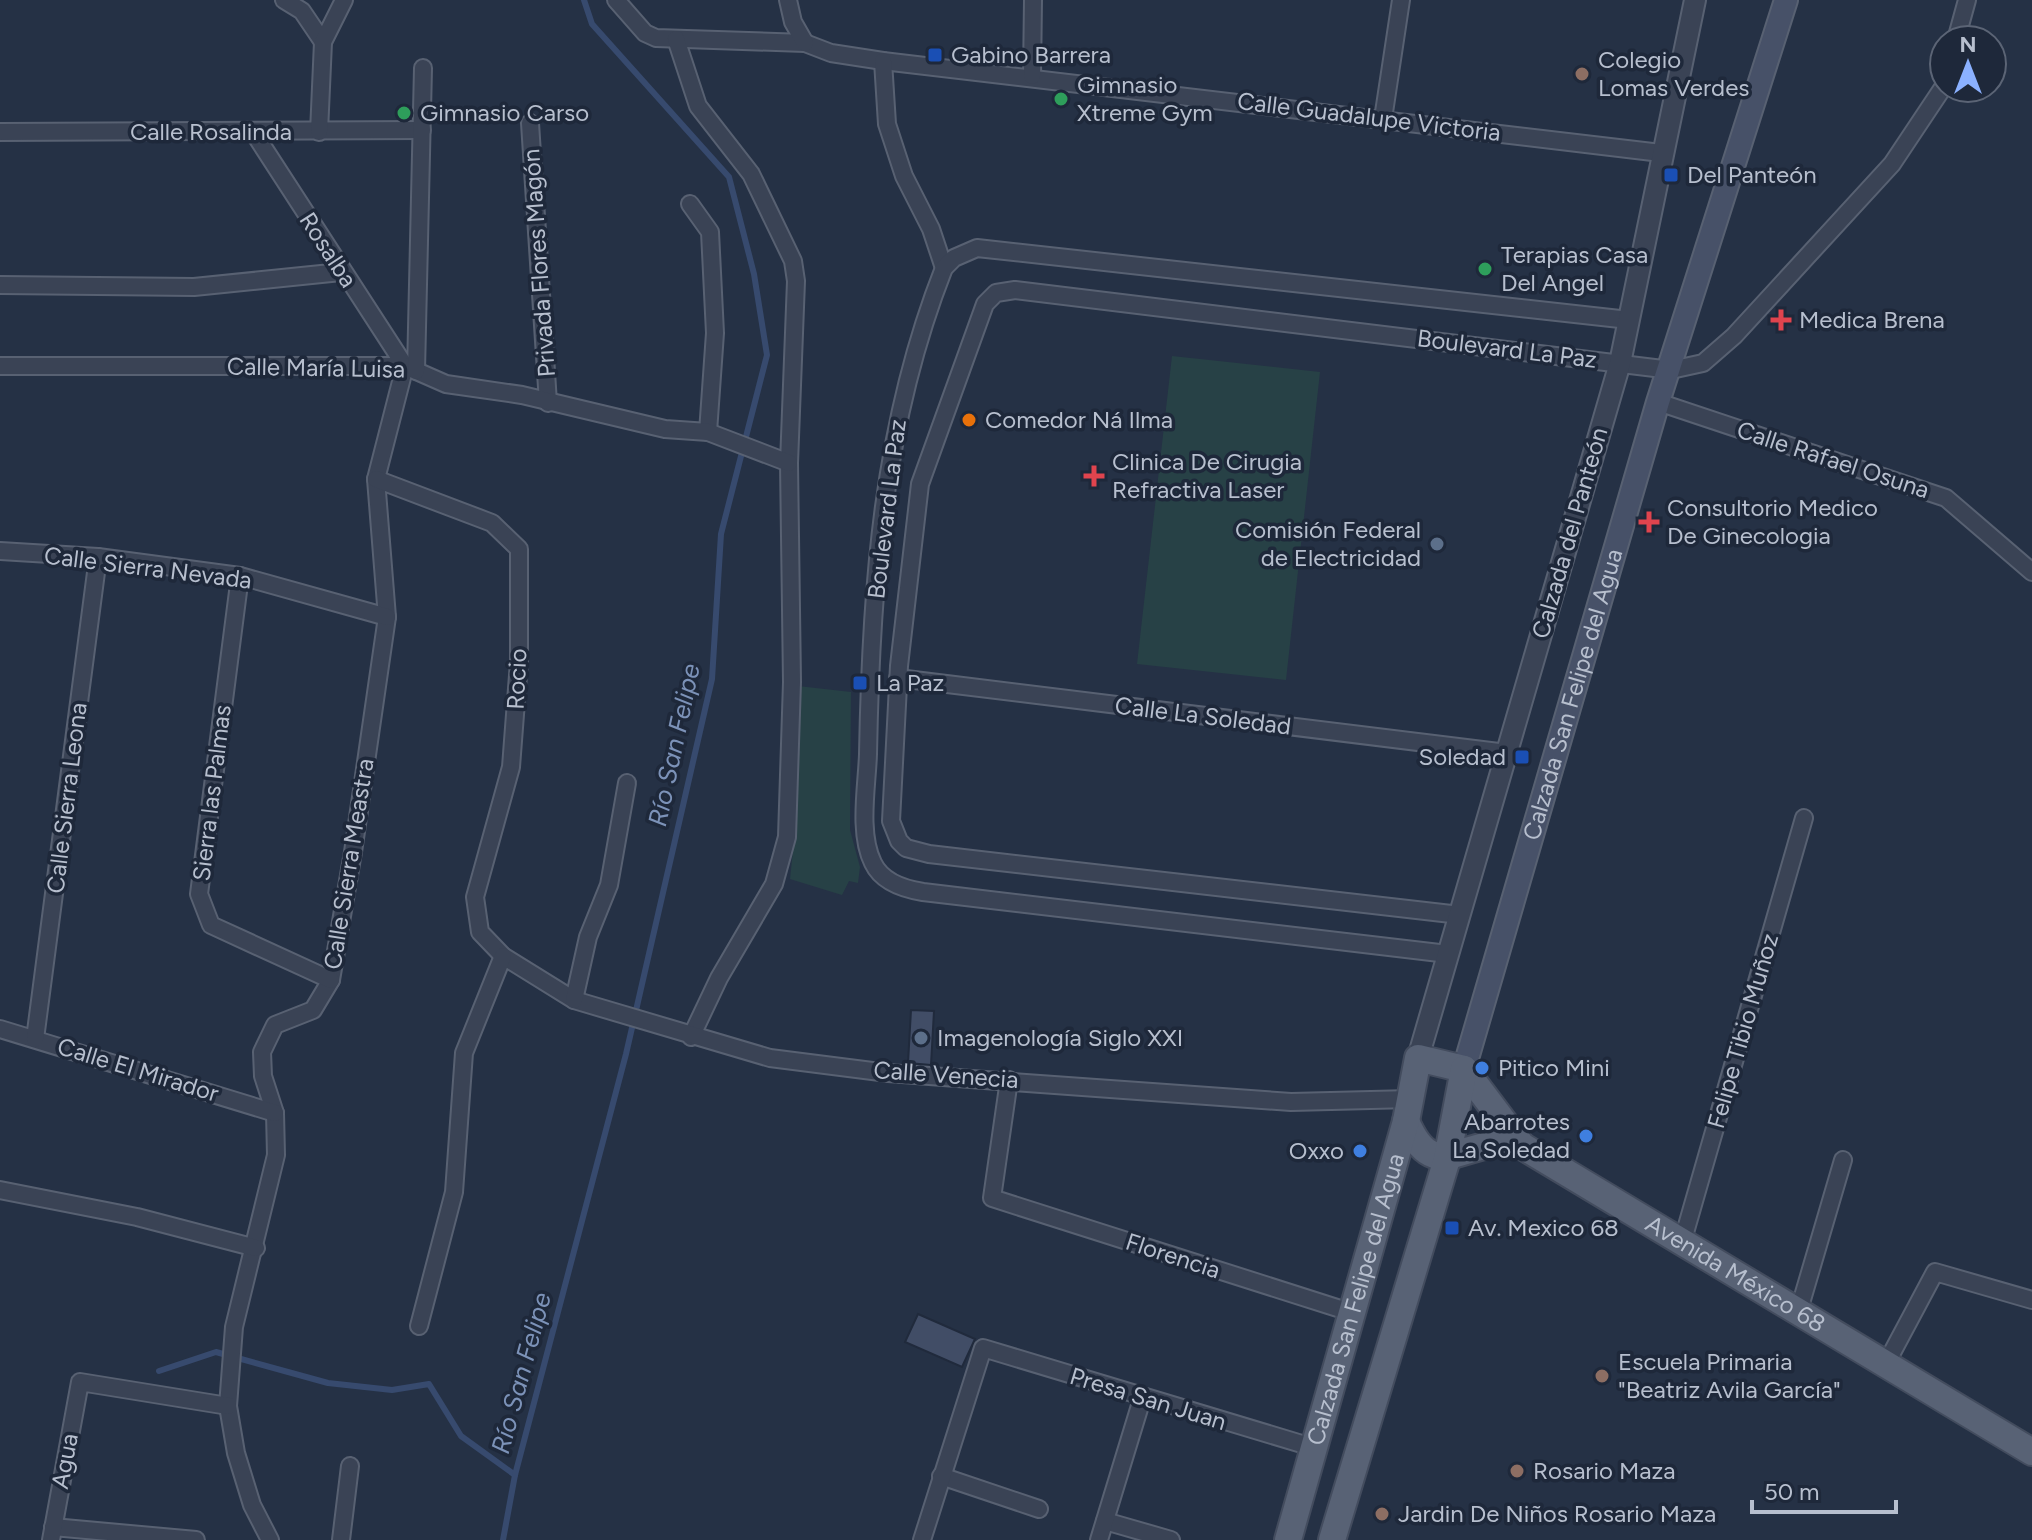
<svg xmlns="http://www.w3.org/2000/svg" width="2032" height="1540" font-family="Figtree,sans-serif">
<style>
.green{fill:#274146}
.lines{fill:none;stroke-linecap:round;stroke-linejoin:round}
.stream{stroke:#374a6e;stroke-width:6}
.building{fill:#414d66;stroke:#202a3c;stroke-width:2}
.minor-casing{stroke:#586172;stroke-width:20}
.tertiary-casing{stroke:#586172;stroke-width:24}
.secondary-casing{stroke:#586172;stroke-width:26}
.primary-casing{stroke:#434c5e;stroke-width:30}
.minor{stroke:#3a4355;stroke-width:16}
.tertiary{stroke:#3a4355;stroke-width:20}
.secondary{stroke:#475168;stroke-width:22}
.primary{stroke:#586275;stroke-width:26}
.transit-dot{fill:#1a4fb4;stroke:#1e283a;stroke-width:3}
.education-dot{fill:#8d6e63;stroke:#1e283a;stroke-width:3}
.leisure-dot{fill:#2e9e5b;stroke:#1e283a;stroke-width:3}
.health-dot{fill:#e0444e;stroke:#1e283a;stroke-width:3}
.food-dot{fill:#e8710a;stroke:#1e283a;stroke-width:3}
.service-dot{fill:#5c6f8a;stroke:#1e283a;stroke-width:3}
.shop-dot{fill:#3f7fe0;stroke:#1e283a;stroke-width:3}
.labels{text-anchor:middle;stroke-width:7;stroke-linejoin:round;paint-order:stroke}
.poi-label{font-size:24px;fill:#b7bfce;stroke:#1e283a;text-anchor:start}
.street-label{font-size:24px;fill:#b7bfce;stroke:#1e283a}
.water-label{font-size:26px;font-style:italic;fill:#7c92b8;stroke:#1e283a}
</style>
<rect width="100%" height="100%" fill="#253145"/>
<g class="green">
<polygon points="1172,356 1320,372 1286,680 1137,664"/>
<polygon points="798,686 851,692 850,830 860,867 858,883 849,881 842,895 790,879 798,802"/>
</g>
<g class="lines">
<g class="stream">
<polyline points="159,1371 216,1352 328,1383 392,1390 429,1384 461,1436 515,1475"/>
<polyline points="503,1540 515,1475 626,1054 712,679 721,534 767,355 754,274 729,177 592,24 584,0"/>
</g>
</g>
<g class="building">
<polygon points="911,1010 934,1011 931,1065 908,1063"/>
<polygon points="918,1314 975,1339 962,1367 905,1342"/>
</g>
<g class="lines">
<defs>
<g id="minor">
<polyline points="284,0 302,11 323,42"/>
<polyline points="616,0 645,33 656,38 805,43 831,53 883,61 1661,153"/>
<polyline points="788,0 793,22 805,43"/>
<polyline points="676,39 698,106 751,174 793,261 796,281 789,463 792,682 787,837 774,884 719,978 691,1037"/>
<polyline points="1956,40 1967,0"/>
<polyline points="883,61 887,124 904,176 931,229 944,268"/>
<polyline points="1032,76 1033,0"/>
<polyline points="1383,119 1401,0"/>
<polyline points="530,123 548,403"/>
<polyline points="0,132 422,130"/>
<polyline points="319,132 323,42 344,0"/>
<polyline points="254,133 405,366 376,479 387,617 353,852 331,980 313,1010 275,1025 262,1052 263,1076 275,1113 276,1155 234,1327 228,1406 236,1453 252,1505 270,1540"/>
<polyline points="690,204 710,232 715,333 708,432"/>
<polyline points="0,285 194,287 341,272"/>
<polyline points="0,366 405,366 446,384 522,395 665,429 708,432 789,463"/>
<polyline points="416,371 423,68"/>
<polyline points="1658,402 1946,498 2032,572"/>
<polyline points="376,479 492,523 519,549 519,662 511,767 475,897 480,932 503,956 574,1000 770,1058 888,1073 1291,1102 1411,1099"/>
<polyline points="0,551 98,557 240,576 387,617"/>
<polyline points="240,576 199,894 211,925 331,980"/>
<polyline points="898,678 1507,753"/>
<polyline points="1460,915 929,854 906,848 899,841 891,821 899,666 920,484 985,304 996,293 1015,290 1671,370 1703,363 1734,336 1892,164 1944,86"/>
<path d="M1448,954L923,892C904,889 882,882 873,863C858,833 867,786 868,754C871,588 882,425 944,268L954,258L977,248L1629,320"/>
<polyline points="574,1000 588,937 609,885 627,783"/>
<polyline points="0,1029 275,1113"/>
<polyline points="35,1039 98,557"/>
<polyline points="1009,1080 992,1198 1353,1313"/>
<polyline points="0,1190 137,1217 256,1248"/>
<polyline points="1682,1243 1804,818"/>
<polyline points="1799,1310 1843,1160"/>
<polyline points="419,1326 454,1192 464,1053 503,956"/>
<polyline points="1887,1362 1935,1272 2032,1300"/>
<polyline points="941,1476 1039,1509"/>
<polyline points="1105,1521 1171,1540"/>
<polyline points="53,1527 196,1540"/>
<polyline points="51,1540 80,1382 228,1406"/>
<polyline points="341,1540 350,1466"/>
<polyline points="922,1540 983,1348 1315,1448"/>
<polyline points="1099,1540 1142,1399"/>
</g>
<polyline id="tertiary" points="1418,1058 1620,363 1695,0"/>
<g id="secondary">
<path id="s1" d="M1464,1069L1658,402L1786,0"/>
</g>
<g id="primary">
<path id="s2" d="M1406,1121C1436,1192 1467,1131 1522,1146L2032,1452"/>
<path id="s3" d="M1288,1540L1406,1121L1418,1058L1464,1069L1522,1146"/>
<polyline points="1332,1540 1447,1159 1464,1069"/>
</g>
</defs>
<use href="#minor" class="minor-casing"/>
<use href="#tertiary" class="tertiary-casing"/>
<use href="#secondary" class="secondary-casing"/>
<use href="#primary" class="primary-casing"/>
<use href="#minor" class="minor"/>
<use href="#tertiary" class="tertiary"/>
<use href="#secondary" class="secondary"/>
<use href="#primary" class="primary"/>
</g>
<g class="transit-dot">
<rect x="927" y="47" width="16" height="16" rx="4"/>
<rect x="1663" y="167" width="16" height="16" rx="4"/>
<rect x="852" y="675" width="16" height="16" rx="4"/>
<rect x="1514" y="749" width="16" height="16" rx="4"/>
<rect x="1444" y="1220" width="16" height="16" rx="4"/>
</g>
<g class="education-dot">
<circle cx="1582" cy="74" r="8"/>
<circle cx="1602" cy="1376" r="8"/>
<circle cx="1517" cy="1471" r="8"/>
<circle cx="1382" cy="1514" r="8"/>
</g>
<g class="leisure-dot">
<circle cx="1061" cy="99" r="8"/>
<circle cx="404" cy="113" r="8"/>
<circle cx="1485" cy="269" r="8"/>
</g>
<g class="health-dot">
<path d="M1777 308h8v8h8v8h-8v8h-8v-8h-8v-8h8z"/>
<path d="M1090 464h8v8h8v8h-8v8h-8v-8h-8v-8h8z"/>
<path d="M1645 510h8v8h8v8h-8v8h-8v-8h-8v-8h8z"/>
</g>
<circle class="food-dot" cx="969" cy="420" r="8"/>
<g class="service-dot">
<circle cx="1437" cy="544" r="8"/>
<circle cx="921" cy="1038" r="8"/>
</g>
<g class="shop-dot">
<circle cx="1482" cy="1068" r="8"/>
<circle cx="1586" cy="1136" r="8"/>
<circle cx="1360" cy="1151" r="8"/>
</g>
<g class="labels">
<g class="poi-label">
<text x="951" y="63">Gabino Barrera</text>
<text x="1598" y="68">Colegio<tspan x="1598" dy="28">Lomas Verdes</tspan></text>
<text x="1077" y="93">Gimnasio<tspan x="1077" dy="28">Xtreme Gym</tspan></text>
<text x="420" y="121">Gimnasio Carso</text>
<text x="1687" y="183">Del Panteón</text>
<text x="1501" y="263">Terapias Casa<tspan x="1501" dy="28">Del Angel</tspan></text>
<text x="1799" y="328">Medica Brena</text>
<text x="985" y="428">Comedor Ná Ilma</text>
<text x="1112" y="470">Clinica De Cirugia<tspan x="1112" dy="28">Refractiva Laser</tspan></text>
<text x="1667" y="516">Consultorio Medico<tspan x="1667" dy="28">De Ginecologia</tspan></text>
<text x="1421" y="538" text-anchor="end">Comisión Federal<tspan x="1421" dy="28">de Electricidad</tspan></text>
<text x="876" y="691">La Paz</text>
<text x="1506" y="765" text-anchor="end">Soledad</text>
<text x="937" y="1046">Imagenología Siglo XXI</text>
<text x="1498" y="1076">Pitico Mini</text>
<text x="1570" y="1130" text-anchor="end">Abarrotes<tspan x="1570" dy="28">La Soledad</tspan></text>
<text x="1344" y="1159" text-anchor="end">Oxxo</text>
<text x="1468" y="1236">Av. Mexico 68</text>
<text x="1618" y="1370">Escuela Primaria<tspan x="1618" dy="28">"Beatriz Avila García"</tspan></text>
<text x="1533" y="1479">Rosario Maza</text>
<text x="1398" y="1522">Jardin De Niños Rosario Maza</text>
</g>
<g class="street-label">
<text transform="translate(1369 117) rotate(7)" y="8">Calle Guadalupe Victoria</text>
<text x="211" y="140">Calle Rosalinda</text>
<text transform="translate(328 250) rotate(57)" y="8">Rosalba</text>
<text transform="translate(539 263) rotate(-94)" y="8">Privada Flores Magón</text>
<text transform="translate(1507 349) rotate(7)" y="8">Boulevard La Paz</text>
<text transform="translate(316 368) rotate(1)" y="8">Calle María Luisa</text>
<text transform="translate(1833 460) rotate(18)" y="8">Calle Rafael Osuna</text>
<text transform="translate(887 509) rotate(-83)" y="8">Boulevard La Paz</text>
<text transform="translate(1570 533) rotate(-74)" y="8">Calzada del Panteón</text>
<text transform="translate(148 568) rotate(7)" y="8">Calle Sierra Nevada</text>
<text transform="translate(517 679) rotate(-87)" y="8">Rocio</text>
<text dy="8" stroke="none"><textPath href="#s1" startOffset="390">Calzada San Felipe del Agua</textPath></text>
<text transform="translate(1203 716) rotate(7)" y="8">Calle La Soledad</text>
<text transform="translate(212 793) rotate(-83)" y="8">Sierra las Palmas</text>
<text transform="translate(67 798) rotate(-83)" y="8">Calle Sierra Leona</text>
<text transform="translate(349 864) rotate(-81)" y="8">Calle Sierra Meastra</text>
<text transform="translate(1743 1031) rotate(-74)" y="8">Felipe Tibio Muñoz</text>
<text transform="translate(138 1070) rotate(17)" y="8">Calle El Mirador</text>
<text transform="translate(946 1075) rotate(4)" y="8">Calle Venecia</text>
<text transform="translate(1173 1256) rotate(18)" y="8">Florencia</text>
<text dy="8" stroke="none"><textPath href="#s2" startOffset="384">Avenida México 68</textPath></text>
<text dy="8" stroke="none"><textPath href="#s3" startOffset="250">Calzada San Felipe del Agua</textPath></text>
<text transform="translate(1148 1399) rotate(17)" y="8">Presa San Juan</text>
<text transform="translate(65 1461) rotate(-79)" y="8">Agua</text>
</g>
<g class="water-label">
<text transform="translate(674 745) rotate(-78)" y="9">Río San Felipe</text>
<text transform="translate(521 1373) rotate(-75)" y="9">Río San Felipe</text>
</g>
</g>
<g transform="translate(1968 64)"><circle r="38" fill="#1e283a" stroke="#5b6475" stroke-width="2"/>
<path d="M0-6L14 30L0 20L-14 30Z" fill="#8bb1ff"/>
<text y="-12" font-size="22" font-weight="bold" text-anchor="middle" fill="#b7bfce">N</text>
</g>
<path d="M1752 1500v12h144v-12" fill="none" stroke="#b7bfce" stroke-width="4"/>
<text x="1764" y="1500" font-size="24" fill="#b7bfce" stroke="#1e283a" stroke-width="6" paint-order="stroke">50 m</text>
</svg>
